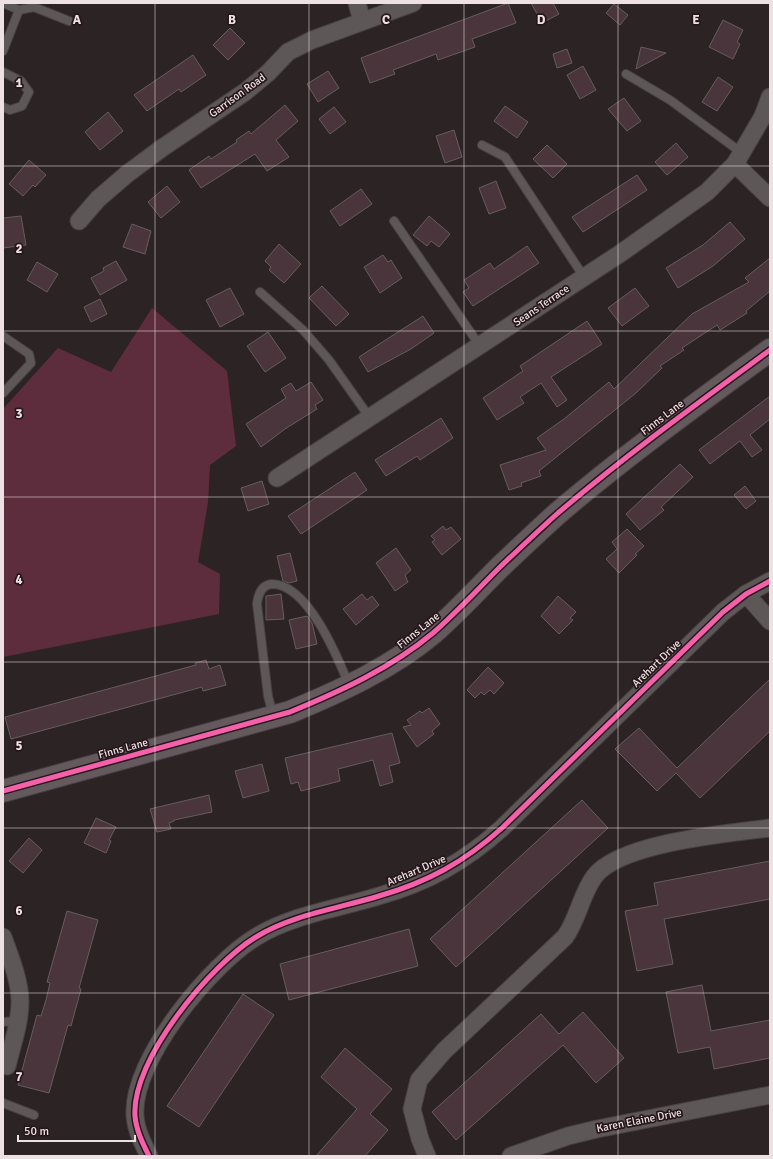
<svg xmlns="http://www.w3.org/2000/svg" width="773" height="1159" font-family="Signika,sans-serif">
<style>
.green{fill:#5e2d3d}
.building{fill:#4a353c;stroke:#655d5f}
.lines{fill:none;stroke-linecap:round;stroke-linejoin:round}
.lane-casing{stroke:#473f42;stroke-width:10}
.street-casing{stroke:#473f42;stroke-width:19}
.secondary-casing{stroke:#473f42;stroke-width:24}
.lane{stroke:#5d5758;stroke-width:8}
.street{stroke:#5d5758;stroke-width:17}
.secondary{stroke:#64595c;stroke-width:22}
.cycleway-casing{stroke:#26161b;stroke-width:8}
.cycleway{stroke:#f560ab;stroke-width:5}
.grid{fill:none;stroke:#ede1e4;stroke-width:1;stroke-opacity:0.55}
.labels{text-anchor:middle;stroke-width:3.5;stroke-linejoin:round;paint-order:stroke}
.street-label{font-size:11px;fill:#ede1e4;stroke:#26161b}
.grid-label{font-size:13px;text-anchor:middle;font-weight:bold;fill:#ede1e4;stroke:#26161b;stroke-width:3.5;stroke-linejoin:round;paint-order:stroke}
</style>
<rect width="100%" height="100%" fill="#2c2325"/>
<polygon class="green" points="152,308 227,371 236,446 210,465 208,502 198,562 220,574 219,614 3,657 3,409 58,348 111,372"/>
<g class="building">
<polygon points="508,3 516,23 472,39 475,47 438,60 436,54 393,70 395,74 370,83 361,58"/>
<polygon points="531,3 553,3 559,14 542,23"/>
<polygon points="614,4 628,15 620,25 606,13"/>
<polygon points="723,20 743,30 737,42 740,44 733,59 709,47"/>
<polygon points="230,28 245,43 228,60 213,45"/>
<polygon points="641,47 666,53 636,69"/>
<polygon points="567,49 572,63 557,68 553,54"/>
<polygon points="193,55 206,75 181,92 179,89 147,111 134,95"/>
<polygon points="583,66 596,90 580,99 567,75"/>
<polygon points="328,71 339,88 318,102 307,84"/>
<polygon points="718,77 733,87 717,111 702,102"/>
<polygon points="624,98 641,121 627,131 608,109"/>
<polygon points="285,105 298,121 276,140 289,157 267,171 255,154 201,188 189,170 209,156 211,159 237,142 236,140 249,131 251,134"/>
<polygon points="505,106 528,122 517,138 494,121"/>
<polygon points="334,107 346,122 330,134 319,119"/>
<polygon points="108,112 123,131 100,150 85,132"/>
<polygon points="454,130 462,157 445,163 436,136"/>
<polygon points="676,143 688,157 667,175 655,162"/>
<polygon points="547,145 567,164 553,178 533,159"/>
<polygon points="29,160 46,175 35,187 33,185 23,196 9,184"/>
<polygon points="637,175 647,190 583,232 572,217"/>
<polygon points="496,181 506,208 489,214 479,188"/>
<polygon points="167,186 180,202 161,218 148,202"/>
<polygon points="361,189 372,204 340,226 330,211"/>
<polygon points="21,216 26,245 3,248 3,218"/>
<polygon points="429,216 450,234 439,247 431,241 427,246 413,235"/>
<polygon points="730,222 745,239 713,266 678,288 666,268 703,245"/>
<polygon points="132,224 151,231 145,254 123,247"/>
<polygon points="279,244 301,264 284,283 269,270 271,267 265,261"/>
<polygon points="527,246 539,263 473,306 463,292 469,288 464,280 490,263 494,269"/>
<polygon points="383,255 388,262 391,260 402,278 380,293 364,267"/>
<polygon points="770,258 770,291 746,311 747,313 720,330 717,325 682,348 684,350 660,366 662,368 636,393 539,471 541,476 521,483 522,486 509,490 500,465 546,450 537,438 564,419 609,382 614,389 692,314 749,282 745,278"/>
<polygon points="116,261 127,280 100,295 91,278 104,271 103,268"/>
<polygon points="37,262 58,274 47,292 27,280"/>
<polygon points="322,286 349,314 336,326 309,298"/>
<polygon points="230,288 244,314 220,327 206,300"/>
<polygon points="635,288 649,306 622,326 608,308"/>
<polygon points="100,299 107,314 91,322 84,307"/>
<polygon points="423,316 434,333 411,349 368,372 359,357"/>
<polygon points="587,321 602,344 551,377 567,400 557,407 541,383 520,397 524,403 497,420 483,398 523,371 520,366"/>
<polygon points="268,332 286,358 265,372 247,346"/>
<polygon points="311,382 323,400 315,405 317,409 285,429 261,447 246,424 286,398 281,389 291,383 296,391"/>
<polygon points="770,396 770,419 750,435 762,450 752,457 740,441 710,464 699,450"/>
<polygon points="441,418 453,438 420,460 417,456 386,476 375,460"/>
<polygon points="680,464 693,477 661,507 664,510 640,530 626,514"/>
<polygon points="355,472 367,490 301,534 288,516"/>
<polygon points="262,481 269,504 248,511 241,488"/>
<polygon points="745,486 756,501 746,509 734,495"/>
<polygon points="443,526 446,530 451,527 461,539 442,555 432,542 435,540 431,536"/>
<polygon points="627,529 644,546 635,554 637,555 619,573 606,559 617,549 612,542"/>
<polygon points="396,548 411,570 405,575 408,582 395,591 376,563"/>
<polygon points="290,553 297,581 289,583 283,581 277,556"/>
<polygon points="281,594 284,619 266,620 266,596"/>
<polygon points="362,594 367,600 372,596 379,605 356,625 343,609"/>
<polygon points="558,596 576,612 570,618 573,620 559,634 541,616"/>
<polygon points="307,616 312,623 317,644 296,649 289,620"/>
<polygon points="206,660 209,669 220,665 226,685 203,691 202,687 11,739 5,717 196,665 195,663"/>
<polygon points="488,667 504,683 494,694 490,690 484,695 481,692 475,698 467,690"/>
<polygon points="770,679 770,731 700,798 676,773 657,791 615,749 639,728 677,768"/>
<polygon points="429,708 440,724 432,731 434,734 417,747 403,727 411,725 407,720 420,711 422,713"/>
<polygon points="392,733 400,763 389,766 393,782 380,786 373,760 338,769 340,781 301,791 298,782 291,784 285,758"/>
<polygon points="262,764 269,791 243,798 235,771"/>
<polygon points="209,795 212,812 174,820 174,821 169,823 171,829 157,832 150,809"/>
<polygon points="582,800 608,828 456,967 430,939"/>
<polygon points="96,818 116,827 109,840 111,841 106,853 84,843"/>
<polygon points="29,838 42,850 23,873 9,861"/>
<polygon points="770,861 770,899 664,919 673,964 637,971 625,911 658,905 654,883"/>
<polygon points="67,911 98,920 79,988 81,989 71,1026 68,1025 49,1093 18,1085 37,1015 41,1016 46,1000 50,983 47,982"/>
<polygon points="409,929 418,966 289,1000 280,964"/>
<polygon points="702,985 711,1031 770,1020 770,1058 714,1069 710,1047 678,1053 666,992"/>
<polygon points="243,994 274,1015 199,1127 167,1106"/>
<polygon points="583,1012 624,1058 596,1083 563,1045 456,1140 432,1112 541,1014 559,1034"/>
<polygon points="345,1048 392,1089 370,1114 388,1130 365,1156 316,1156 357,1109 321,1077"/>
</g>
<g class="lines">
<defs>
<g id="lane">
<polyline points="3,3 19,10"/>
<polyline points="3,51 19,10 34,7 69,21"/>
<polyline points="3,72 21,81 29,92 22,106 10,110 3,107"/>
<polyline points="626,74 670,100 742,153"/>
<polyline points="482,145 505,157 584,277"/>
<polyline points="394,221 480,346"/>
<polyline points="260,292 303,330 329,360 370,418"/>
<polyline points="3,336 29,354 31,363 3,393"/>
<path d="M273,715L268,696L257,604C258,595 261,585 272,584C308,584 338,658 349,685"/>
<polyline points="3,1022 18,1021"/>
<polyline points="3,1103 34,1115"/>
</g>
<g id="street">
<polyline points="357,3 362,21"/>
<polyline points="735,164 770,198"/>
<polyline points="79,221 98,199 127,174 162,148 245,92 268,73 288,52 312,40 413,3"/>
<polyline points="277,478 621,253 707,192 735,164 763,116 770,97"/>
<polyline points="746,594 770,621"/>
<path d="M3,937C10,957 20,980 20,1002C20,1024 12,1045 7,1066"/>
<path d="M149,1156C143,1144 136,1130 135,1116C131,1060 211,964 256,937C291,915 340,908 379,896C428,882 464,862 502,828L723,612L746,594L770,581"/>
<path d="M427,1156L420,1139L412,1109L419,1080L444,1051L565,937C578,919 581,895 594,877C618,843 729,833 770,828"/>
<polyline points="511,1156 568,1136 597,1129 770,1095"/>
</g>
<path id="secondary" d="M3,791L290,712C341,691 391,668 433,633C457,612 478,589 500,567C519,549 539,530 558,513C626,455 698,403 770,350"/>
</defs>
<use href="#lane" class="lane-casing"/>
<use href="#street" class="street-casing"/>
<use href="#secondary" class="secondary-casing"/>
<use href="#lane" class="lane"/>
<use href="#street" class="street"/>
<use href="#secondary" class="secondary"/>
<defs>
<g id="cycleway">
<path d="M3,791L290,712C341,691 391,668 433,633C457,612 478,589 500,567C519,549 539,530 558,513C626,455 698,403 770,350"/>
<path d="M149,1156C143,1144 136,1130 135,1116C131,1060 211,964 256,937C291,915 340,908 379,896C428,882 464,862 502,828L723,612L746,594L770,581"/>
</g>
</defs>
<use href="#cycleway" class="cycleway-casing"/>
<use href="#cycleway" class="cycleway"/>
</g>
<path class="grid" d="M155,3V1156M309,3V1156M464,3V1156M618,3V1156M3,166H770M3,331H770M3,497H770M3,662H770M3,828H770M3,993H770"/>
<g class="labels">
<g class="street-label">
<text transform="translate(237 95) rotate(-36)" y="4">Garrison Road</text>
<text transform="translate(541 305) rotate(-34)" y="4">Seans Terrace</text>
<text transform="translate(662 417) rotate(-37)" y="4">Finns Lane</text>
<text transform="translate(418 630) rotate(-39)" y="4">Finns Lane</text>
<text transform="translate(656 663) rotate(-44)" y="4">Arehart Drive</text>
<text transform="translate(123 748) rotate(-15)" y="4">Finns Lane</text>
<text transform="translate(416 870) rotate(-23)" y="4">Arehart Drive</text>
<text transform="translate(639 1120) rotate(-11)" y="4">Karen Elaine Drive</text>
</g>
</g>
<g class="grid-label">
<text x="77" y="24">A</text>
<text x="232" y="24">B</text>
<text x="386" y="24">C</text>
<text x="541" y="24">D</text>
<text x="696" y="24">E</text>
<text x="19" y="87">1</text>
<text x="19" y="253">2</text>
<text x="19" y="418">3</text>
<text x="19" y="584">4</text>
<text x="19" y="750">5</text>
<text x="19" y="915">6</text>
<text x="19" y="1081">7</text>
</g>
<rect width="773" height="1159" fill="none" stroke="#ede1e4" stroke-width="8"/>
<path d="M18 1135v6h117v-6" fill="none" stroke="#ede1e4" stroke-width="2"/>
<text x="24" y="1135" font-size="12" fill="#ede1e4" stroke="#26161b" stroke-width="3" paint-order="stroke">50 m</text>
</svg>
